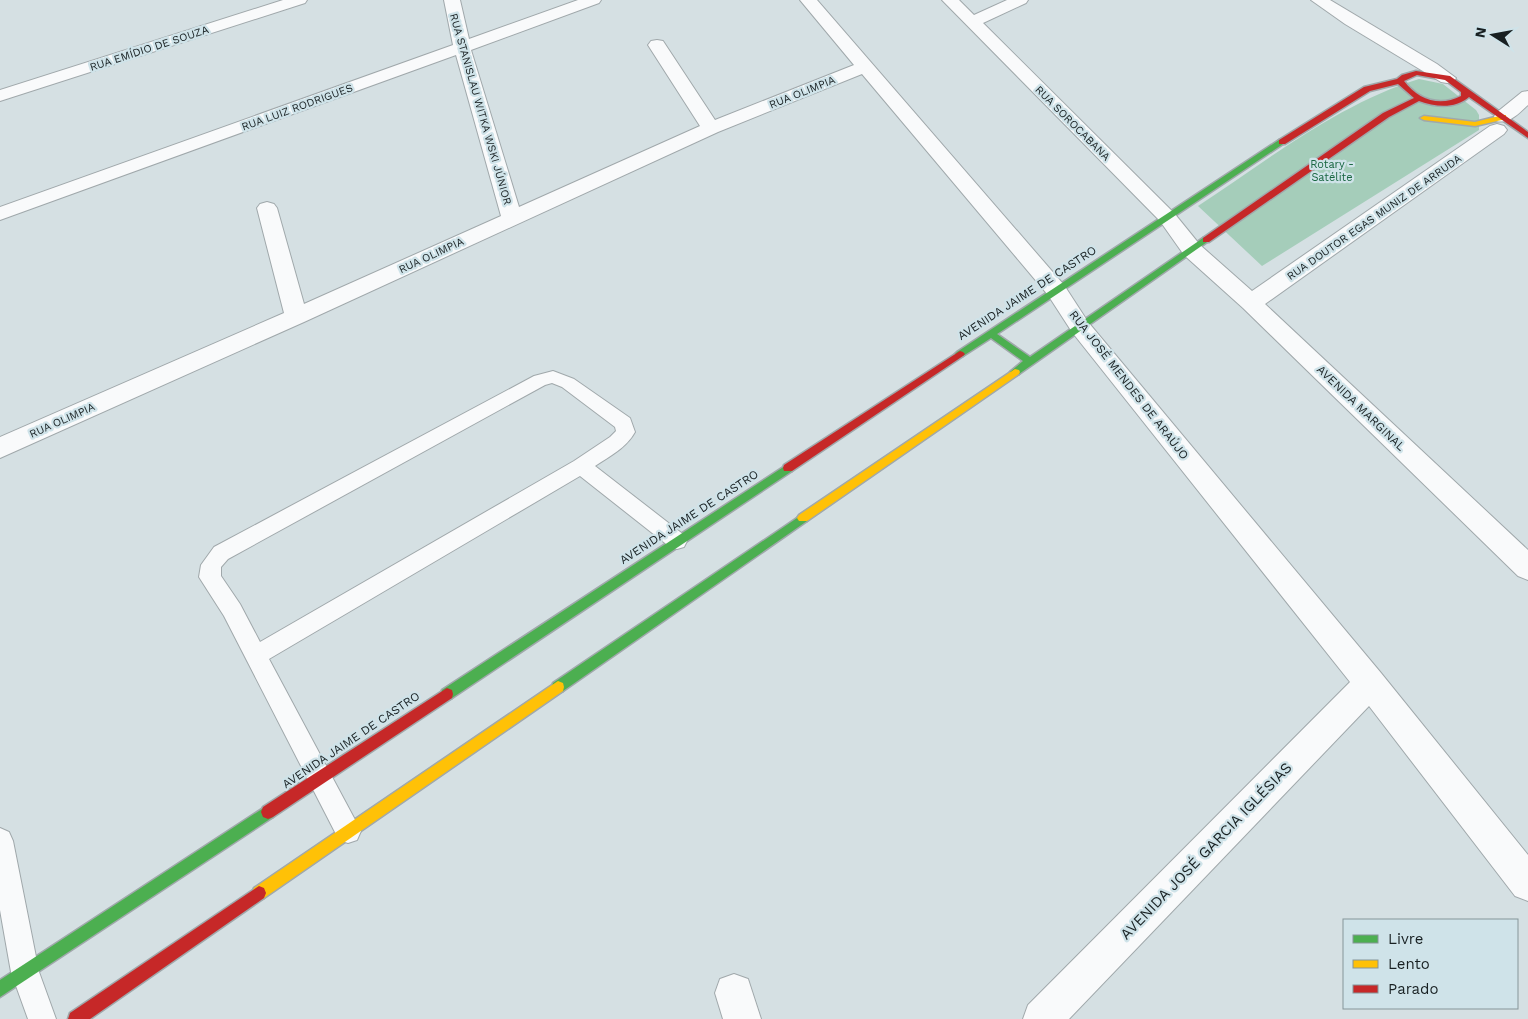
<svg xmlns="http://www.w3.org/2000/svg" width="1528" height="1019" font-family="'Work Sans',sans-serif">
<style>
.green{fill:#a5cdba}
.lines{fill:none;stroke-linecap:round;stroke-linejoin:round}
.lane-casing{stroke:#a0a8ab;stroke-width:2}
.street-casing{stroke:#a0a8ab;stroke-width:2}
.fast-casing{stroke:#a0a8ab;stroke-width:3}
.slow-casing{stroke:#a0a8ab;stroke-width:3}
.jam-casing{stroke:#a0a8ab;stroke-width:3}
.lane{fill:#f9fafb;fill-rule:evenodd}
.street{fill:#f9fafb;fill-rule:evenodd}
.fast{fill:#4caf50;fill-rule:evenodd}
.slow{fill:#ffc107;fill-rule:evenodd}
.jam{fill:#c62828;fill-rule:evenodd}
.labels{text-anchor:middle;stroke-width:4.5;stroke-linejoin:round;paint-order:stroke}
.far-street-label{font-size:11px;fill:#182022;stroke:#cfe3e9}
.far-park-label{font-size:11px;fill:#186641;stroke:#cfe3e9}
.street-label{font-size:12px;fill:#182022;stroke:#cfe3e9}
.near-street-label{font-size:15px;fill:#182022;stroke:#cfe3e9}
</style>
<rect width="100%" height="100%" fill="#d5e0e3"/>
<path class="green" d="M1419,79L1443,84L1476,110L1479,115V130L1262,266L1198,206C1268,160 1338,104 1419,79Z"/>
<g class="lines">
<defs>
<g id="lane">
<path d="M553,371L574,379L630,418L635,432C626,448 610,456 595,466L684,535L687,541L684,547L677,549L670,547L580,476L269,659L361,831L357,840L348,843L339,840L224,616L199,577L201,565L214,547L534,376ZM552,383L562,387L615,427L616,431L610,437L574,461L260,642L240,604L221,576V567L228,559L545,385Z"/>
<polygon points="0,828 9,832 13,841 39,972 56,1019 28,1019 11,972 0,910"/>
</g>
<g id="street">
<polygon points="283,0 307,0 305,3 0,101 0,90"/>
<polygon points="444,0 460,0 469,39 578,0 601,0 599,3 471,50 519,207 700,126 648,45 651,41 657,40 663,41 715,120 854,65 800,0 817,0 1064,285 1088,322 1381,673 1528,855 1528,901 1515,896 1369,706 1069,1019 1023,1019 1028,1005 1350,682 1072,332 1048,295 862,74 718,132 304,322 0,458 0,437 284,313 257,208 260,204 267,202 274,204 277,208 304,304 501,216 456,55 0,220 0,207 453,45"/>
<polygon points="942,0 959,0 974,15 1007,0 1028,0 1026,3 983,23 1174,213 1200,245 1252,291 1490,126 1497,124 1504,126 1507,130 1504,134 1265,304 1528,550 1528,580 1518,576 1243,308 1184,255 1160,221"/>
<polygon points="1311,0 1330,0 1437,64 1456,78 1453,82 1447,83 1441,82 1345,24"/>
<path d="M1528,91V105C1518,114 1510,124 1496,121L1494,117L1496,113L1522,92Z"/>
<polygon points="734,974 748,979 761,1019 723,1019 715,993 720,979"/>
</g>
<g id="fast">
<polygon points="1279,140 1286,142 997,334 1030,357 1203,238 1206,237 1210,240 1019,374 1015,375 1010,372 1023,361 991,338 963,356 957,356 955,354 957,352"/>
<polygon points="788,464 793,468 792,471 452,698 447,700 442,698 441,694 442,690"/>
<polygon points="803,514 807,515 809,518 807,521 563,691 558,693 553,691 552,687 553,683"/>
<polygon points="268,805 273,807 275,812 273,817 0,997 0,980"/>
</g>
<g id="slow">
<polygon points="1503,115 1506,115 1506,119 1475,126 1424,120 1420,118 1424,116 1475,122"/>
<polygon points="1015,369 1019,370 1020,372 1019,374 807,521 799,521 797,518 799,515"/>
<polygon points="558,681 563,683 564,687 563,691 264,898 259,900 254,898 252,893 254,888"/>
</g>
<g id="jam">
<path d="M1416,71L1450,76L1528,132V138L1469,97C1455,109 1436,107 1419,101L1389,117L1209,242H1203V238L1383,113L1414,98L1398,84L1370,91L1285,144H1279V140L1364,87L1397,79L1402,75ZM1417,75L1445,80L1461,92V96C1440,107 1418,100 1404,81Z"/>
<polygon points="960,351 963,352 965,354 963,356 792,471 784,471 783,468 784,465"/>
<polygon points="447,688 452,690 453,694 452,698 273,817 268,819 263,817 261,812 263,807"/>
<polygon points="259,886 264,888 266,893 264,898 90,1019 68,1019 70,1013"/>
</g>
</defs>
<use href="#lane" class="lane-casing"/>
<use href="#street" class="street-casing"/>
<use href="#fast" class="fast-casing"/>
<use href="#slow" class="slow-casing"/>
<use href="#jam" class="jam-casing"/>
<use href="#lane" class="lane"/>
<use href="#street" class="street"/>
<use href="#fast" class="fast"/>
<use href="#slow" class="slow"/>
<use href="#jam" class="jam"/>
</g>
<g class="labels">
<g class="far-street-label">
<text transform="translate(149 48) rotate(-18)" y="4">RUA EMÍDIO DE SOUZA</text>
<text transform="translate(802 92) rotate(-22)" y="4">RUA OLIMPIA</text>
<text transform="translate(297 107) rotate(-20)" y="4">RUA LUIZ RODRIGUES</text>
<text transform="translate(481 109) rotate(74)" y="4">RUA STANISLAU WITKA WSKI JÚNIOR</text>
<text transform="translate(1073 123) rotate(45)" y="4">RUA SOROCABANA</text>
<text transform="translate(1374 217) rotate(-35)" y="4">RUA DOUTOR EGAS MUNIZ DE ARRUDA</text>
<text transform="translate(431 255) rotate(-25)" y="4">RUA OLIMPIA</text>
<text transform="translate(62 420) rotate(-24)" y="4">RUA OLIMPIA</text>
</g>
<g class="far-park-label">
<text x="1332" y="168">Rotary -<tspan x="1332" dy="13">Satélite</tspan></text>
</g>
<g class="street-label">
<text transform="translate(1027 293) rotate(-33)" y="4">AVENIDA JAIME DE CASTRO</text>
<text transform="translate(1129 385) rotate(52)" y="4">RUA JOSÉ MENDES DE ARAÚJO</text>
<text transform="translate(1361 408) rotate(44)" y="4">AVENIDA MARGINAL</text>
<text transform="translate(689 517) rotate(-33)" y="4">AVENIDA JAIME DE CASTRO</text>
<text transform="translate(351 740) rotate(-34)" y="4">AVENIDA JAIME DE CASTRO</text>
</g>
<g class="near-street-label">
<text transform="translate(1206 851) rotate(-46)" y="5">AVENIDA JOSÉ GARCIA IGLÉSIAS</text>
</g>
</g>
<rect x="1343" y="919" width="175" height="90" fill="#cfe3e9" stroke="#869599"/>
<rect x="1353" y="935" width="25" height="8" fill="#4caf50" stroke="#869599"/>
<text x="1388" y="944" font-size="15" fill="#182022">Livre</text>
<rect x="1353" y="960" width="25" height="8" fill="#ffc107" stroke="#869599"/>
<text x="1388" y="969" font-size="15" fill="#182022">Lento</text>
<rect x="1353" y="985" width="25" height="8" fill="#c62828" stroke="#869599"/>
<text x="1388" y="994" font-size="15" fill="#182022">Parado</text>
<g transform="translate(1493 35) rotate(281)" stroke="#cfe3e9" stroke-width="4" paint-order="stroke">
<path d="M0-4L9 19L0 12L-9 19Z" fill="#182022"/>
<text y="-8" font-size="14" font-weight="bold" text-anchor="middle" fill="#182022">N</text>
</g>
</svg>
